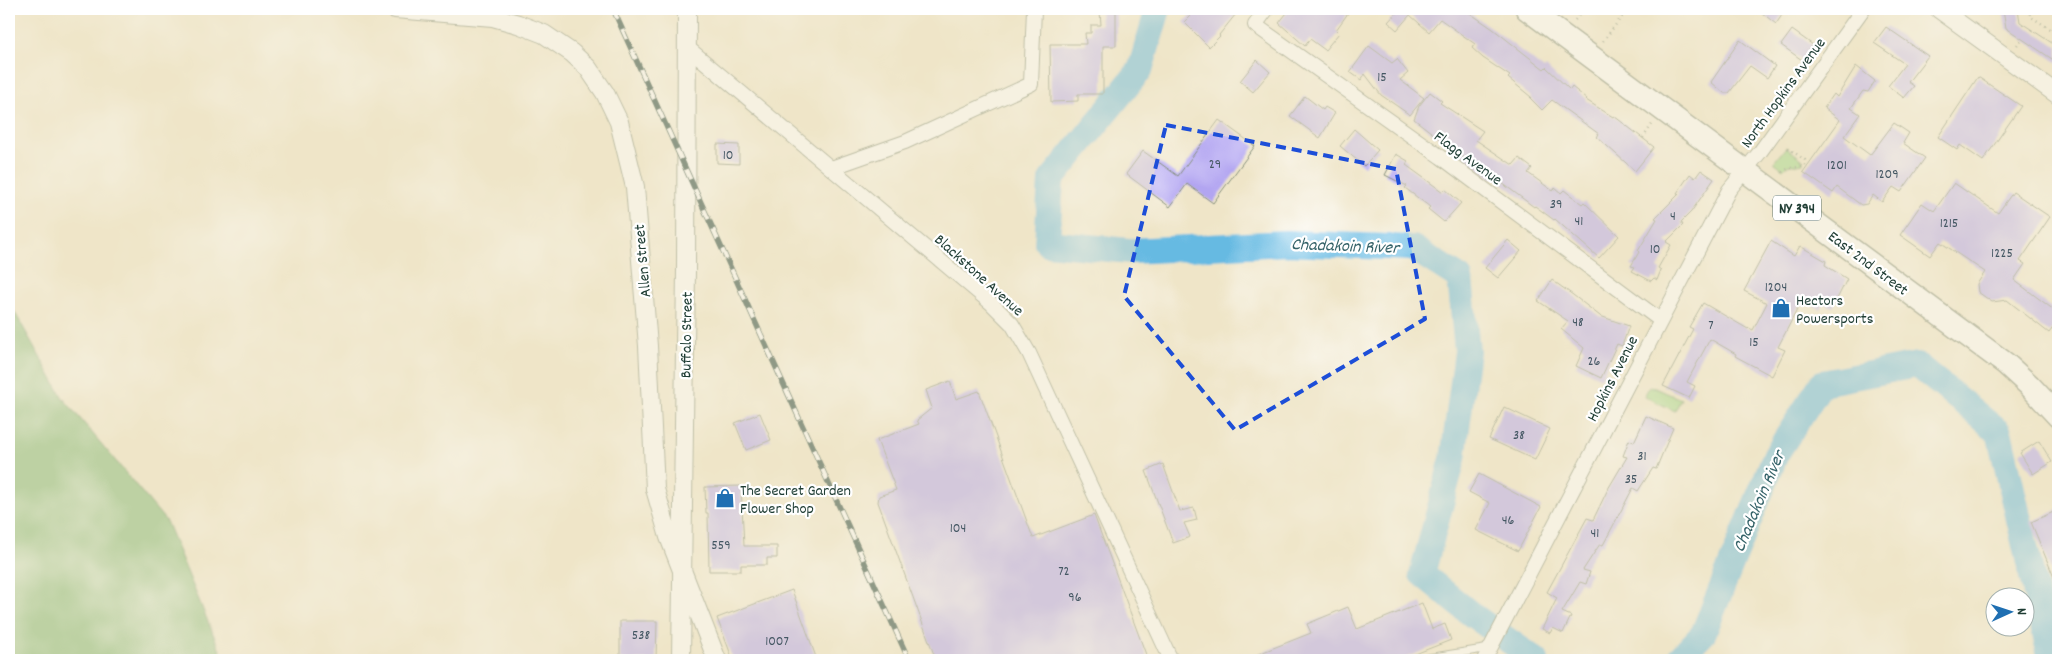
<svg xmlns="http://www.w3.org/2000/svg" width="2067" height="669" font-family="Dekko,sans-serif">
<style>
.green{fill:#a1d788;stroke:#608a5e}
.forest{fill:#80b874;stroke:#507a54}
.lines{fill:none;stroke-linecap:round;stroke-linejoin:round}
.river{stroke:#66bae2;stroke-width:26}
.building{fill:#b2a5f1}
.service-casing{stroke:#87917e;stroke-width:9}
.minor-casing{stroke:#87917e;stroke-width:16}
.tertiary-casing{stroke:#87917e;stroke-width:20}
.primary-casing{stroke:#87917e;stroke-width:25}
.path{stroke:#87917e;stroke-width:2.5;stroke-dasharray:1 4;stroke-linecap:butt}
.service{stroke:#fff;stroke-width:7}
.minor{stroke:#fff;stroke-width:14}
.tertiary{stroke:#fff;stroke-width:18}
.primary{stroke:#fff;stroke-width:22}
.rail-casing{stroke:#1f3d34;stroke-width:5.5}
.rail{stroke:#fff;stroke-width:4;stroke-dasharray:11;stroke-linecap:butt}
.marked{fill:none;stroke:#1d4ed8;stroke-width:4;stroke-dasharray:10 6;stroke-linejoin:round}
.labels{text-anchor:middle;stroke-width:4.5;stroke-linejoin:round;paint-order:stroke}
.number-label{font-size:14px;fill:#445763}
.shield{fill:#fff;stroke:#627771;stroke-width:1}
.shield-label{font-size:15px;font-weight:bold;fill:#1f3d34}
.street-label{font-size:16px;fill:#1f3d34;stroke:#fff}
.poi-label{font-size:16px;fill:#1f3d34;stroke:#fff;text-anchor:start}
.water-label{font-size:18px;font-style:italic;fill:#346268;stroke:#fff}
</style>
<rect width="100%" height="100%" fill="#fff"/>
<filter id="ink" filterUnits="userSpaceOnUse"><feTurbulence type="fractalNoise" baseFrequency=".02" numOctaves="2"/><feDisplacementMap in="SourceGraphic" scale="10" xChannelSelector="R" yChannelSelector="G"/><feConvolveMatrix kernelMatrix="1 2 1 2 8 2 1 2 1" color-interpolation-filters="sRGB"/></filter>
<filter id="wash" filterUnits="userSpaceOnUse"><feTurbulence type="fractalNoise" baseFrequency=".0096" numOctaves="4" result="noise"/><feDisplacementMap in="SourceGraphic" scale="20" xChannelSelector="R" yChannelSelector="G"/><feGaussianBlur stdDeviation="1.12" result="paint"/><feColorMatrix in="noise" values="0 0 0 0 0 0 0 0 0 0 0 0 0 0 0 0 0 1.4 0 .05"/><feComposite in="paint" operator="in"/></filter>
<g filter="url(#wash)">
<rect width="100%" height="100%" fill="#efe5c8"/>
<g class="green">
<polygon points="1786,147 1803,160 1803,163 1786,166 1783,169 1774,162"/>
<polygon points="1650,386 1681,399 1675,411 1644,396"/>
</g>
<polygon class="forest" points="9,302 63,398 166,521 224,660 9,660"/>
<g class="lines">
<g class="river">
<polyline points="1158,9 1140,70 1051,180 1047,243 1130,251 1287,243 1413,248 1460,278 1467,351 1453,459 1422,574 1471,614 1536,660"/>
<polyline points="1678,660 1703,634 1776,454 1822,383 1917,365 1999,432 2049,651 2048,660"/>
</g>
</g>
<g id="blocks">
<g class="building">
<polygon points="1205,9 1240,9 1219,35 1220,36 1209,47 1184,22 1196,10 1200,15"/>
<polygon points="1290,9 1351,9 1336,30 1339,33 1325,50 1310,39 1305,46 1279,23"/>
<polygon points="1400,9 1464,9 1493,29 1544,69 1546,67 1570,90 1572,87 1587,99 1586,100 1613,117 1614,116 1654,147 1635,171 1597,137 1599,134 1552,100 1542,110 1530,98 1531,97 1508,78 1510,76 1483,58 1472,48 1475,44 1440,19 1429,32 1410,15 1397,30 1388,22"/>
<polygon points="1757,9 1786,9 1776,24"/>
<polygon points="2003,9 2018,9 2020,22 2058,47 2058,63 2006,28"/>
<polygon points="1100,11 1116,11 1116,46 1103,46 1103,94 1078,94 1078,101 1051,102 1050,44 1086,44 1085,33 1091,33 1091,25 1101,25"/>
<polygon points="1886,27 1928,56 1908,82 1914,86 1904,98 1888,86 1905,64 1874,43"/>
<polygon points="1792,30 1813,45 1802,60 1781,45"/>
<polygon points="1740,40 1775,66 1767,78 1750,66 1729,93 1724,93 1711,82"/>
<polygon points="1369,46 1392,63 1397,59 1408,73 1400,80 1424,98 1410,115 1381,95 1365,74 1361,80 1350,72"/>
<polygon points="1257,60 1270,72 1253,92 1240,81"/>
<polygon points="1856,66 1875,81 1868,92 1863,91 1851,108 1860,114 1844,136 1870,155 1894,123 1909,133 1903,143 1925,158 1901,192 1893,187 1882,202 1873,195 1867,204 1861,205 1837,187 1833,193 1803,172 1840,120 1824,108 1834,94 1837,97"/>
<polygon points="1978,77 2021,106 1983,161 1960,145 1957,150 1938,137"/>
<polygon points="1430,92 1442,101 1440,103 1483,131 1476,140 1513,165 1519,158 1532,168 1528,173 1553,191 1555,188 1561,193 1564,190 1582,204 1584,202 1619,236 1599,258 1555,219 1554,220 1535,206 1534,207 1494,177 1492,179 1480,170 1414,119 1419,106"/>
<polygon points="1305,96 1323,110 1325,107 1335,113 1320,138 1290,116"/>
<polygon points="1219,120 1255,146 1213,203 1187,184 1170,207 1126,174 1143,151 1178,176"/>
<polygon points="1354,129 1378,150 1364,166 1340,146"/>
<polygon points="717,144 739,145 739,164 717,163"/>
<polygon points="1396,154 1408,161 1406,165 1443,192 1445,189 1461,203 1444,222 1428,209 1430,207 1405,188 1407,186 1385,175"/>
<polygon points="1701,170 1714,179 1691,212 1681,222 1683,225 1666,242 1671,245 1658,268 1661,270 1657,280 1654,278 1651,281 1632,271 1635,267 1631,266 1639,252 1638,251 1657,219 1655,218 1679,194 1677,193 1690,174 1695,178"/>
<polygon points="1954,183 1998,213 2013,192 2050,217 2020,261 2025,264 2014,280 2058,313 2058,321 2049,333 2007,300 1992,302 1978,292 1977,284 1985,272 1940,242 1930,256 1900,235 1922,203 1934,211"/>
<polygon points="1508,240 1521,251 1498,278 1485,268"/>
<polygon points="1771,241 1794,256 1800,246 1826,261 1825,265 1847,279 1833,307 1823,303 1820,309 1802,300 1778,347 1785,350 1772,376 1735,356 1736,354 1710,339 1687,382 1695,386 1689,398 1663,386 1693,329 1689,327 1703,303 1748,329 1749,328 1753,330 1767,303 1744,291"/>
<polygon points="1552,280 1573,295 1600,316 1629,326 1622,346 1617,344 1601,378 1576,366 1584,348 1561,329 1568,321 1538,301"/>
<polygon points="950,381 956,399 979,391 1033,538 1094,515 1148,660 936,660 878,502 879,496 896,490 877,440 919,424 917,420 932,408 926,390"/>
<polygon points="1504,407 1550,429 1535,460 1489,439"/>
<polygon points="760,413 771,440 746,450 735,423"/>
<polygon points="1646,416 1673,428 1656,469 1653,468 1638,491 1633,488 1603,545 1600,544 1583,570 1590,572 1586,584 1580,582 1562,612 1571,616 1563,633 1553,628 1550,633 1542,629 1557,598 1547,592 1587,518 1593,520 1608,489 1627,457 1623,456 1629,440 1634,442"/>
<polygon points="2039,441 2052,462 2033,474 2020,453"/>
<polygon points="1163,464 1180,511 1194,508 1197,520 1184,523 1190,537 1173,543 1146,471"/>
<polygon points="1479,474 1541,507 1518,551 1476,530 1490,503 1469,492"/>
<polygon points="741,486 744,546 777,546 777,558 767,558 767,565 741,565 741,571 709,571 708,513 706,513 705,487"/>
<polygon points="2058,510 2058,587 2031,522"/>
<polygon points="792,590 817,660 733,660 717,618"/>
<polygon points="1422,603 1432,629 1445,624 1451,640 1400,660 1243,660 1311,633 1307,624 1348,607 1357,629"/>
<polygon points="620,621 657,621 656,660 620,660"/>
</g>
</g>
</g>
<g filter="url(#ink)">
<use href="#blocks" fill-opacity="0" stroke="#87917e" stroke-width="1"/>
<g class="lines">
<defs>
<polyline id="service" points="1415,660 1490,648"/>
<g id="minor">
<polyline points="1267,9 1255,25 1441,157 1660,320"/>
<polyline points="687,47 992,304 1012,324 1029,353 1171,660"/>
<polyline points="831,168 905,142 1031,84 1034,9"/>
<polyline points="1484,660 1729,190 1760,152 1863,9"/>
</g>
<g id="tertiary">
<polyline points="395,9 493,17 518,24 544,34 572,53 588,68 605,93 619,122 635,187 648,346 655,489 669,537 717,660"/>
<polyline points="1939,9 2058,95"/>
<polyline points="681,660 686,270 687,9"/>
</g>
<polyline id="primary" points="1527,9 2006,364 2029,385 2058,416"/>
</defs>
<use href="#service" class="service-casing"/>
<use href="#minor" class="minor-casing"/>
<use href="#tertiary" class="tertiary-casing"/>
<use href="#primary" class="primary-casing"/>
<g class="path">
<polyline points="2029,9 2030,16 2058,34"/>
<polyline points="1575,20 1584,9"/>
<polyline points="1603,41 1628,9"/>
<polyline points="2017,45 2022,39"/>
<polyline points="1643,138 1653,123"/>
<polyline points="1782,172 1789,168 1805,166 1805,160 1785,146"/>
</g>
<use href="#service" class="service"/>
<use href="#minor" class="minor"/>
<use href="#tertiary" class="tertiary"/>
<use href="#primary" class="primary"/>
<defs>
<polyline id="rail" points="613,9 909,660"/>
</defs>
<use href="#rail" class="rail-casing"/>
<use href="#rail" class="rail"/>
</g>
</g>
<path d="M0 0H2067V669H0ZM1166,125L1396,169L1425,319L1235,430L1124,296Z" fill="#efe5c8" fill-opacity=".55" fill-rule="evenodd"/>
<path class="marked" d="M1166,125L1396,169L1425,319L1235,430L1124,296Z"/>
<defs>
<symbol id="shop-bare" viewBox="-9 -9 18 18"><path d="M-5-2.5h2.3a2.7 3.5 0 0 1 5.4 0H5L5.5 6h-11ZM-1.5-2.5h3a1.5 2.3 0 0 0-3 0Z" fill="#1f6fb2" stroke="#fff" stroke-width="2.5" paint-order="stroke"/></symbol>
</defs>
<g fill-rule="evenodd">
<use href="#shop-bare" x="1767" y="294" width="28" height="28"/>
<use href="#shop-bare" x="711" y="484" width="28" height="28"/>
</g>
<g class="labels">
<g class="number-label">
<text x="1382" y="81">15</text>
<text x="728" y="159">10</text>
<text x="1215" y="168">29</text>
<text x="1837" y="169">1201</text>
<text x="1887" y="178">1209</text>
<text x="1556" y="208">39</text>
<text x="1673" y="220">4</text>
<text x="1579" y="225">41</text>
<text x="1949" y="227">1215</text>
<text x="1655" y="253">10</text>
<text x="2002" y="257">1225</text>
<text x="1776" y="291">1204</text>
<text x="1578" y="326">48</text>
<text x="1711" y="329">7</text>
<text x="1754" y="346">15</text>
<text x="1594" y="365">26</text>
<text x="1519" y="439">38</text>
<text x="1642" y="460">31</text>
<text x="1631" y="483">35</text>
<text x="1508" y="524">46</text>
<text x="958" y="532">104</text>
<text x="1595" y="537">41</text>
<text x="721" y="549">559</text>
<text x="1064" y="575">72</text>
<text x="1075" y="601">96</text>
<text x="641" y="639">538</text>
<text x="777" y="645">1007</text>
</g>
<rect class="shield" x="1773" y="195.5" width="48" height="25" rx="4"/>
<g class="shield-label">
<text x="1797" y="213">NY 394</text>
</g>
<g class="street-label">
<text transform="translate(1782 92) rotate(-54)" y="6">North Hopkins Avenue</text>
<text transform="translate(1469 157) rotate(36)" y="6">Flagg Avenue</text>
<text transform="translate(641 261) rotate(-95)" y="6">Allen Street</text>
<text transform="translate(1869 262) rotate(37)" y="6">East 2nd Street</text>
<text transform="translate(980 274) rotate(42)" y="6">Blackstone Avenue</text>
<text transform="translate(685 335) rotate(-89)" y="6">Buffalo Street</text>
<text transform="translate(1611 378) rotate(-63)" y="6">Hopkins Avenue</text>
</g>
<g class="poi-label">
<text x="1796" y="305">Hectors<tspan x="1796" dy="18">Powersports</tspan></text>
<text x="740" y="495">The Secret Garden<tspan x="740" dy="18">Flower Shop</tspan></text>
</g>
<g class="water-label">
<text transform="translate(1345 245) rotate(2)" y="6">Chadakoin River</text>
<text transform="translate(1758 501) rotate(-67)" y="6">Chadakoin River</text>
</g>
</g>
<rect width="2067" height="669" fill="none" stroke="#fff" stroke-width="30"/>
<g transform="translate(2010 612) rotate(87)"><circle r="24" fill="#ffffff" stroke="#a5b1ae"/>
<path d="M0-4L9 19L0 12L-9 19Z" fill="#1f6fb2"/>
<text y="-8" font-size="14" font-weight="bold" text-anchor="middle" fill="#1f3d34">N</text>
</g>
</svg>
